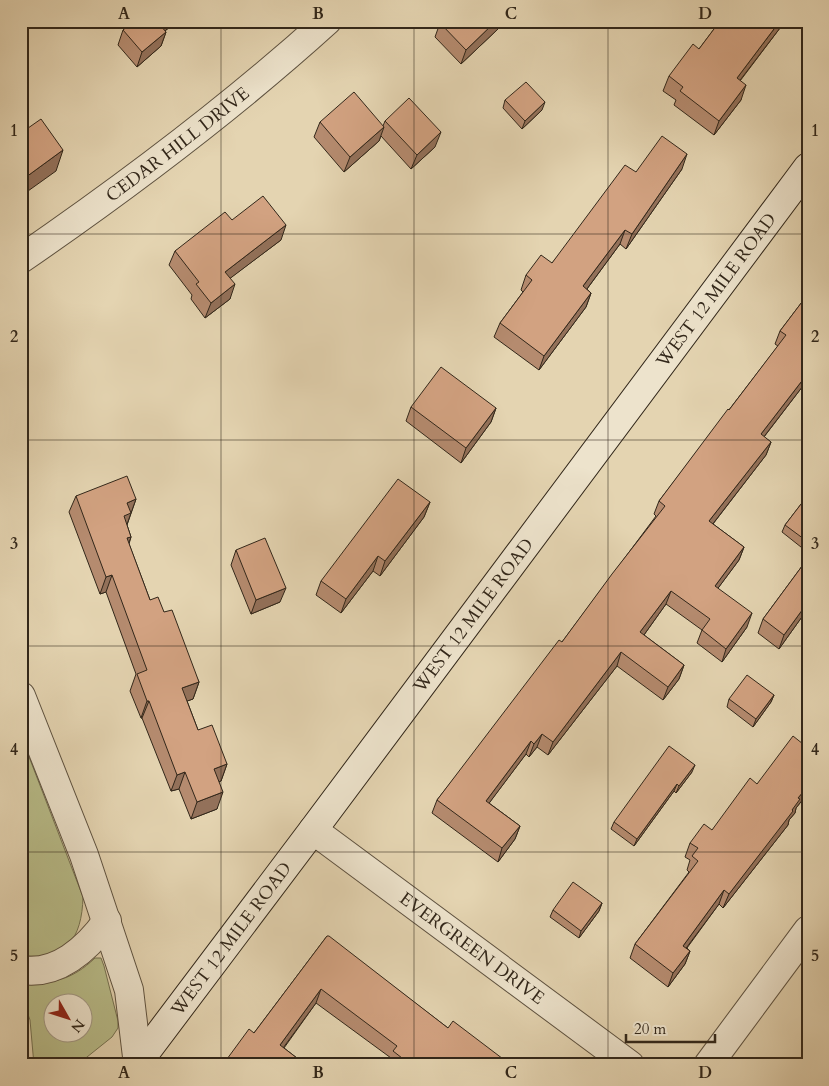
<svg xmlns="http://www.w3.org/2000/svg" width="829" height="1086" font-family="Cardo,serif">
<style>
.grass{fill:#b8bc89;stroke:#757252;fill-rule:evenodd}
.lines{fill:none;stroke-linecap:round;stroke-linejoin:round}
.street-casing{stroke:#5e5240;stroke-width:30}
.secondary-casing{stroke:#32271a;stroke-width:30}
.street{stroke:#ede3cc;stroke-width:28}
.secondary{stroke:#ede3cc;stroke-width:28}
.wall{fill:#b58b6f;stroke:#32271a}
.shaded-wall{fill:#93715a;stroke:#32271a}
.building{fill:#d2a281;stroke:#32271a}
.grid{fill:none;stroke:#32271a;stroke-width:1;stroke-opacity:0.55}
.labels{text-anchor:middle;stroke-width:4;stroke-linejoin:round;paint-order:stroke}
.street-label{font-size:18px;fill:#32271a;stroke:#ede3cc}
.neatline{fill:none;stroke:#32271a;stroke-width:2}
.grid-label{font-size:16px;text-anchor:middle;font-weight:bold;fill:#32271a}
</style>
<rect width="100%" height="100%" fill="#e4d4b1"/>
<filter id="stains"><feTurbulence type="fractalNoise" baseFrequency=".004" numOctaves="4"/><feColorMatrix values="0 0 0 0 .2 0 0 0 0 .09 0 0 0 0 .02 0 0 0 .5 -.17"/></filter>
<radialGradient id="worn" r=".72"><stop offset=".6" stop-color="#630" stop-opacity="0"/><stop offset="1" stop-color="#630" stop-opacity=".3"/></radialGradient>
<g class="grass">
<path d="M21,736L83,897C82,938 66,963 21,955Z"/>
<path d="M95,958H101L104,966L118,1021V1028L112,1037L77,1065H34L30,1020L21,995V983C53,984 72,980 95,958ZM52,1004H82V1034H52Z"/>
</g>
<g class="lines">
<defs>
<g id="street">
<path id="s1" d="M21,259C127,186 231,108 327,21"/>
<polyline points="21,696 84,855 129,990 138,1065"/>
<path id="s2" d="M313,830L630,1065"/>
<path d="M21,970C57,976 87,949 107,921"/>
<polyline points="708,1065 808,930"/>
</g>
<g id="secondary">
<path id="s3" d="M136,1065L313,830L808,167"/>
</g>
</defs>
<use href="#street" class="street-casing"/>
<use href="#secondary" class="secondary-casing"/>
<use href="#street" class="street"/>
<use href="#secondary" class="secondary"/>
</g>
<g class="wall">
<polygon points="118,21 177,21 165,31 166,32 161,46 137,67 118,45 123,30 125,29"/>
<polygon points="720,21 783,21 780,28 740,81 741,100 714,135 674,105 676,100 663,91 669,76 699,49"/>
<polygon points="440,23 498,29 461,64 435,37"/>
<polygon points="505,100 542,110 522,129 503,108"/>
<polygon points="385,121 435,147 411,169 381,136 379,141 344,172 314,137 320,122 383,126"/>
<polygon points="682,169 626,249 620,244 587,289 591,293 586,307 539,370 494,337 500,323 523,292 521,290 526,275 552,263 636,172"/>
<polygon points="232,220 281,240 230,278 230,299 205,318 191,299 192,295 169,265 175,251"/>
<polygon points="808,294 808,384 806,382 764,437 771,442 766,455 713,524 744,547 739,560 718,588 747,627 722,662 697,643 702,630 666,604 644,635 684,665 679,679 663,700 617,666 548,755 537,747 529,757 526,754 489,803 520,826 515,839 498,862 432,813 437,800 562,642 656,516 654,514 659,501 778,346 775,344 780,331"/>
<polygon points="411,407 496,408 491,422 461,463 406,421"/>
<polygon points="808,495 808,548 806,551 782,532 785,525"/>
<polygon points="76,496 136,499 127,525 131,537 129,544 150,600 164,612 199,682 193,699 187,701 198,730 227,764 221,781 219,781 217,809 191,819 179,789 171,791 142,718 141,718 130,691 136,674 106,592 100,594 69,512"/>
<polygon points="430,502 424,517 380,576 373,571 341,613 316,595 321,581"/>
<polygon points="236,550 280,602 251,614 231,565"/>
<polygon points="808,558 808,617 804,614 779,649 758,633 763,619"/>
<polygon points="774,695 771,702 753,727 727,707 729,699"/>
<polygon points="808,738 808,793 796,808 795,813 789,820 788,825 723,908 719,904 687,948 690,951 685,964 668,987 630,958 635,944 689,872 687,870 690,860 685,857 690,843 712,830 757,784 803,744"/>
<polygon points="692,772 676,793 674,791 634,846 611,829 614,822"/>
<polygon points="602,903 599,911 579,938 550,917 553,910"/>
<polygon points="327,936 448,1028 511,1065 388,1065 391,1058 316,1003 284,1048 306,1065 225,1065 227,1059 254,1033"/>
</g>
<g class="shaded-wall">
<polygon points="165,21 177,21 155,39 160,25"/>
<polygon points="496,21 500,21 498,29 461,64 466,50"/>
<polygon points="780,21 783,21 780,28 731,92 737,78"/>
<polygon points="166,32 161,46 137,67 142,52"/>
<polygon points="746,85 741,100 714,135 719,121"/>
<polygon points="545,102 542,110 522,129 525,121"/>
<polygon points="384,127 379,141 344,172 350,157"/>
<polygon points="441,132 435,147 411,169 417,155"/>
<polygon points="63,150 56,171 21,196 22,180"/>
<polygon points="687,154 682,169 626,249 632,234"/>
<polygon points="286,225 281,240 220,286 225,272"/>
<polygon points="625,230 620,244 578,301 583,286"/>
<polygon points="235,284 230,299 205,318 211,303"/>
<polygon points="591,293 586,307 539,370 544,356"/>
<polygon points="808,373 808,377 806,382 756,447 761,434"/>
<polygon points="496,408 491,422 461,463 466,448"/>
<polygon points="771,442 766,455 705,534 709,521"/>
<polygon points="136,499 125,530 118,533 127,503"/>
<polygon points="430,502 424,517 380,576 385,561"/>
<polygon points="131,537 125,553 127,538"/>
<polygon points="744,547 739,560 710,599 715,586"/>
<polygon points="378,556 373,571 341,613 346,599"/>
<polygon points="112,575 106,592 100,594 106,577"/>
<polygon points="286,588 280,602 251,614 256,600"/>
<polygon points="671,591 666,604 636,646 640,632"/>
<polygon points="808,602 808,605 804,614 779,649 784,635"/>
<polygon points="752,613 747,627 722,662 726,649"/>
<polygon points="621,652 617,666 548,755 553,742"/>
<polygon points="684,665 679,679 663,700 668,687"/>
<polygon points="199,682 193,699 176,705 182,688"/>
<polygon points="774,695 771,702 753,727 756,719"/>
<polygon points="147,701 149,701 142,718 141,718"/>
<polygon points="542,734 537,747 529,757 534,744"/>
<polygon points="531,741 526,754 481,814 486,801"/>
<polygon points="227,764 221,781 208,786 214,769"/>
<polygon points="695,765 692,772 676,793 679,786"/>
<polygon points="185,772 179,789 171,791 177,775"/>
<polygon points="677,784 674,791 634,846 637,839"/>
<polygon points="808,786 808,793 796,808 795,813 789,820 788,825 723,908 729,894 792,810 798,798"/>
<polygon points="223,792 217,809 191,819 197,802"/>
<polygon points="520,826 515,839 498,862 502,848"/>
<polygon points="724,890 719,904 678,959 683,946"/>
<polygon points="602,903 599,911 579,938 581,931"/>
<polygon points="690,951 685,964 668,987 673,973"/>
<polygon points="321,989 316,1003 275,1059 280,1045"/>
</g>
<g class="building">
<polygon points="134,21 165,21 160,25 166,32 142,52 123,30"/>
<polygon points="442,21 496,21 466,50 440,23"/>
<polygon points="720,21 780,21 737,78 746,85 719,121 680,91 683,87 669,76 693,44 699,49"/>
<polygon points="526,82 545,102 525,121 505,100"/>
<polygon points="354,92 384,127 350,157 320,122"/>
<polygon points="409,98 441,132 417,155 385,121"/>
<polygon points="41,119 63,150 22,180 21,133"/>
<polygon points="662,136 687,154 632,234 625,230 583,286 591,293 544,356 500,323 532,280 526,275 541,255 552,263 625,165 636,172"/>
<polygon points="263,196 286,225 225,272 235,284 211,303 196,284 199,282 175,251 225,212 232,220"/>
<polygon points="808,294 808,373 761,434 771,442 709,521 744,547 715,586 752,613 726,649 702,630 710,619 671,591 640,632 684,665 668,687 621,652 553,742 542,734 534,744 531,741 486,801 520,826 502,848 437,800 559,640 562,642 612,574 665,506 659,501 728,409 729,410 786,335 780,331"/>
<polygon points="441,367 496,408 466,448 411,407"/>
<polygon points="127,476 136,499 127,503 131,513 124,516 131,537 127,538 150,600 158,597 164,612 172,610 199,682 182,688 198,730 212,725 227,764 214,769 223,792 197,802 185,772 177,775 149,701 147,701 137,674 147,670 112,575 106,577 76,496"/>
<polygon points="398,479 430,502 385,561 378,556 346,599 321,581"/>
<polygon points="808,495 808,542 785,525"/>
<polygon points="265,538 286,588 256,600 236,550"/>
<polygon points="808,558 808,602 784,635 763,619"/>
<polygon points="747,675 774,695 756,719 729,699"/>
<polygon points="793,736 803,744 808,738 808,786 798,798 800,799 792,810 793,811 729,894 724,890 683,946 690,951 673,973 635,944 698,861 692,856 698,848 690,843 704,824 712,830 750,778 757,784"/>
<polygon points="669,746 695,765 679,786 677,784 637,839 614,822"/>
<polygon points="573,882 602,903 581,931 553,910"/>
<polygon points="327,936 329,936 448,1028 453,1021 511,1065 411,1065 393,1051 397,1046 321,989 280,1045 306,1065 228,1065 231,1062 227,1059 249,1029 254,1033"/>
</g>
<path class="grid" d="M221,21V1065M414,21V1065M608,21V1065M21,234H808M21,440H808M21,646H808M21,852H808"/>
<g class="labels">
<g class="street-label">
<text dy="6" stroke="none"><textPath href="#s1" startOffset="194">CEDAR HILL DRIVE</textPath></text>
<text dy="6" stroke="none"><textPath href="#s3" startOffset="968">WEST 12 MILE ROAD</textPath></text>
<text dy="6" stroke="none"><textPath href="#s3" startOffset="562">WEST 12 MILE ROAD</textPath></text>
<text dy="6" stroke="none"><textPath href="#s3" startOffset="158">WEST 12 MILE ROAD</textPath></text>
<text dy="6" stroke="none"><textPath href="#s2" startOffset="198">EVERGREEN DRIVE</textPath></text>
</g>
</g>
<rect width="829" height="1086" fill="none" stroke="#e4d4b1" stroke-width="55"/>
<g transform="translate(68 1018) rotate(129)"><circle r="24" fill="#ede3cc" stroke="#a29885"/>
<path d="M0-4L9 19L0 12L-9 19Z" fill="#8f2418"/>
<text y="-8" font-size="14" font-weight="bold" text-anchor="middle" fill="#32271a">N</text>
</g>
<path d="M626 1034v8h89v-8" fill="none" stroke="#32271a" stroke-width="2.5"/>
<text x="634" y="1034" font-size="15" fill="#32271a" stroke="#ede3cc" stroke-width="4" paint-order="stroke">20 m</text>
<rect x="28" y="28" width="774" height="1030" class="neatline"/>
<g class="grid-label">
<text x="124" y="19">A</text>
<text x="318" y="19">B</text>
<text x="511" y="19">C</text>
<text x="705" y="19">D</text>
<text x="14" y="136">1</text>
<text x="815" y="136">1</text>
<text x="14" y="342">2</text>
<text x="815" y="342">2</text>
<text x="14" y="549">3</text>
<text x="815" y="549">3</text>
<text x="14" y="755">4</text>
<text x="815" y="755">4</text>
<text x="14" y="961">5</text>
<text x="815" y="961">5</text>
<text x="124" y="1078">A</text>
<text x="318" y="1078">B</text>
<text x="511" y="1078">C</text>
<text x="705" y="1078">D</text>
</g>
<rect width="100%" height="100%" filter="url(#stains)"/>
<rect width="100%" height="100%" fill="url(#worn)"/>
</svg>
